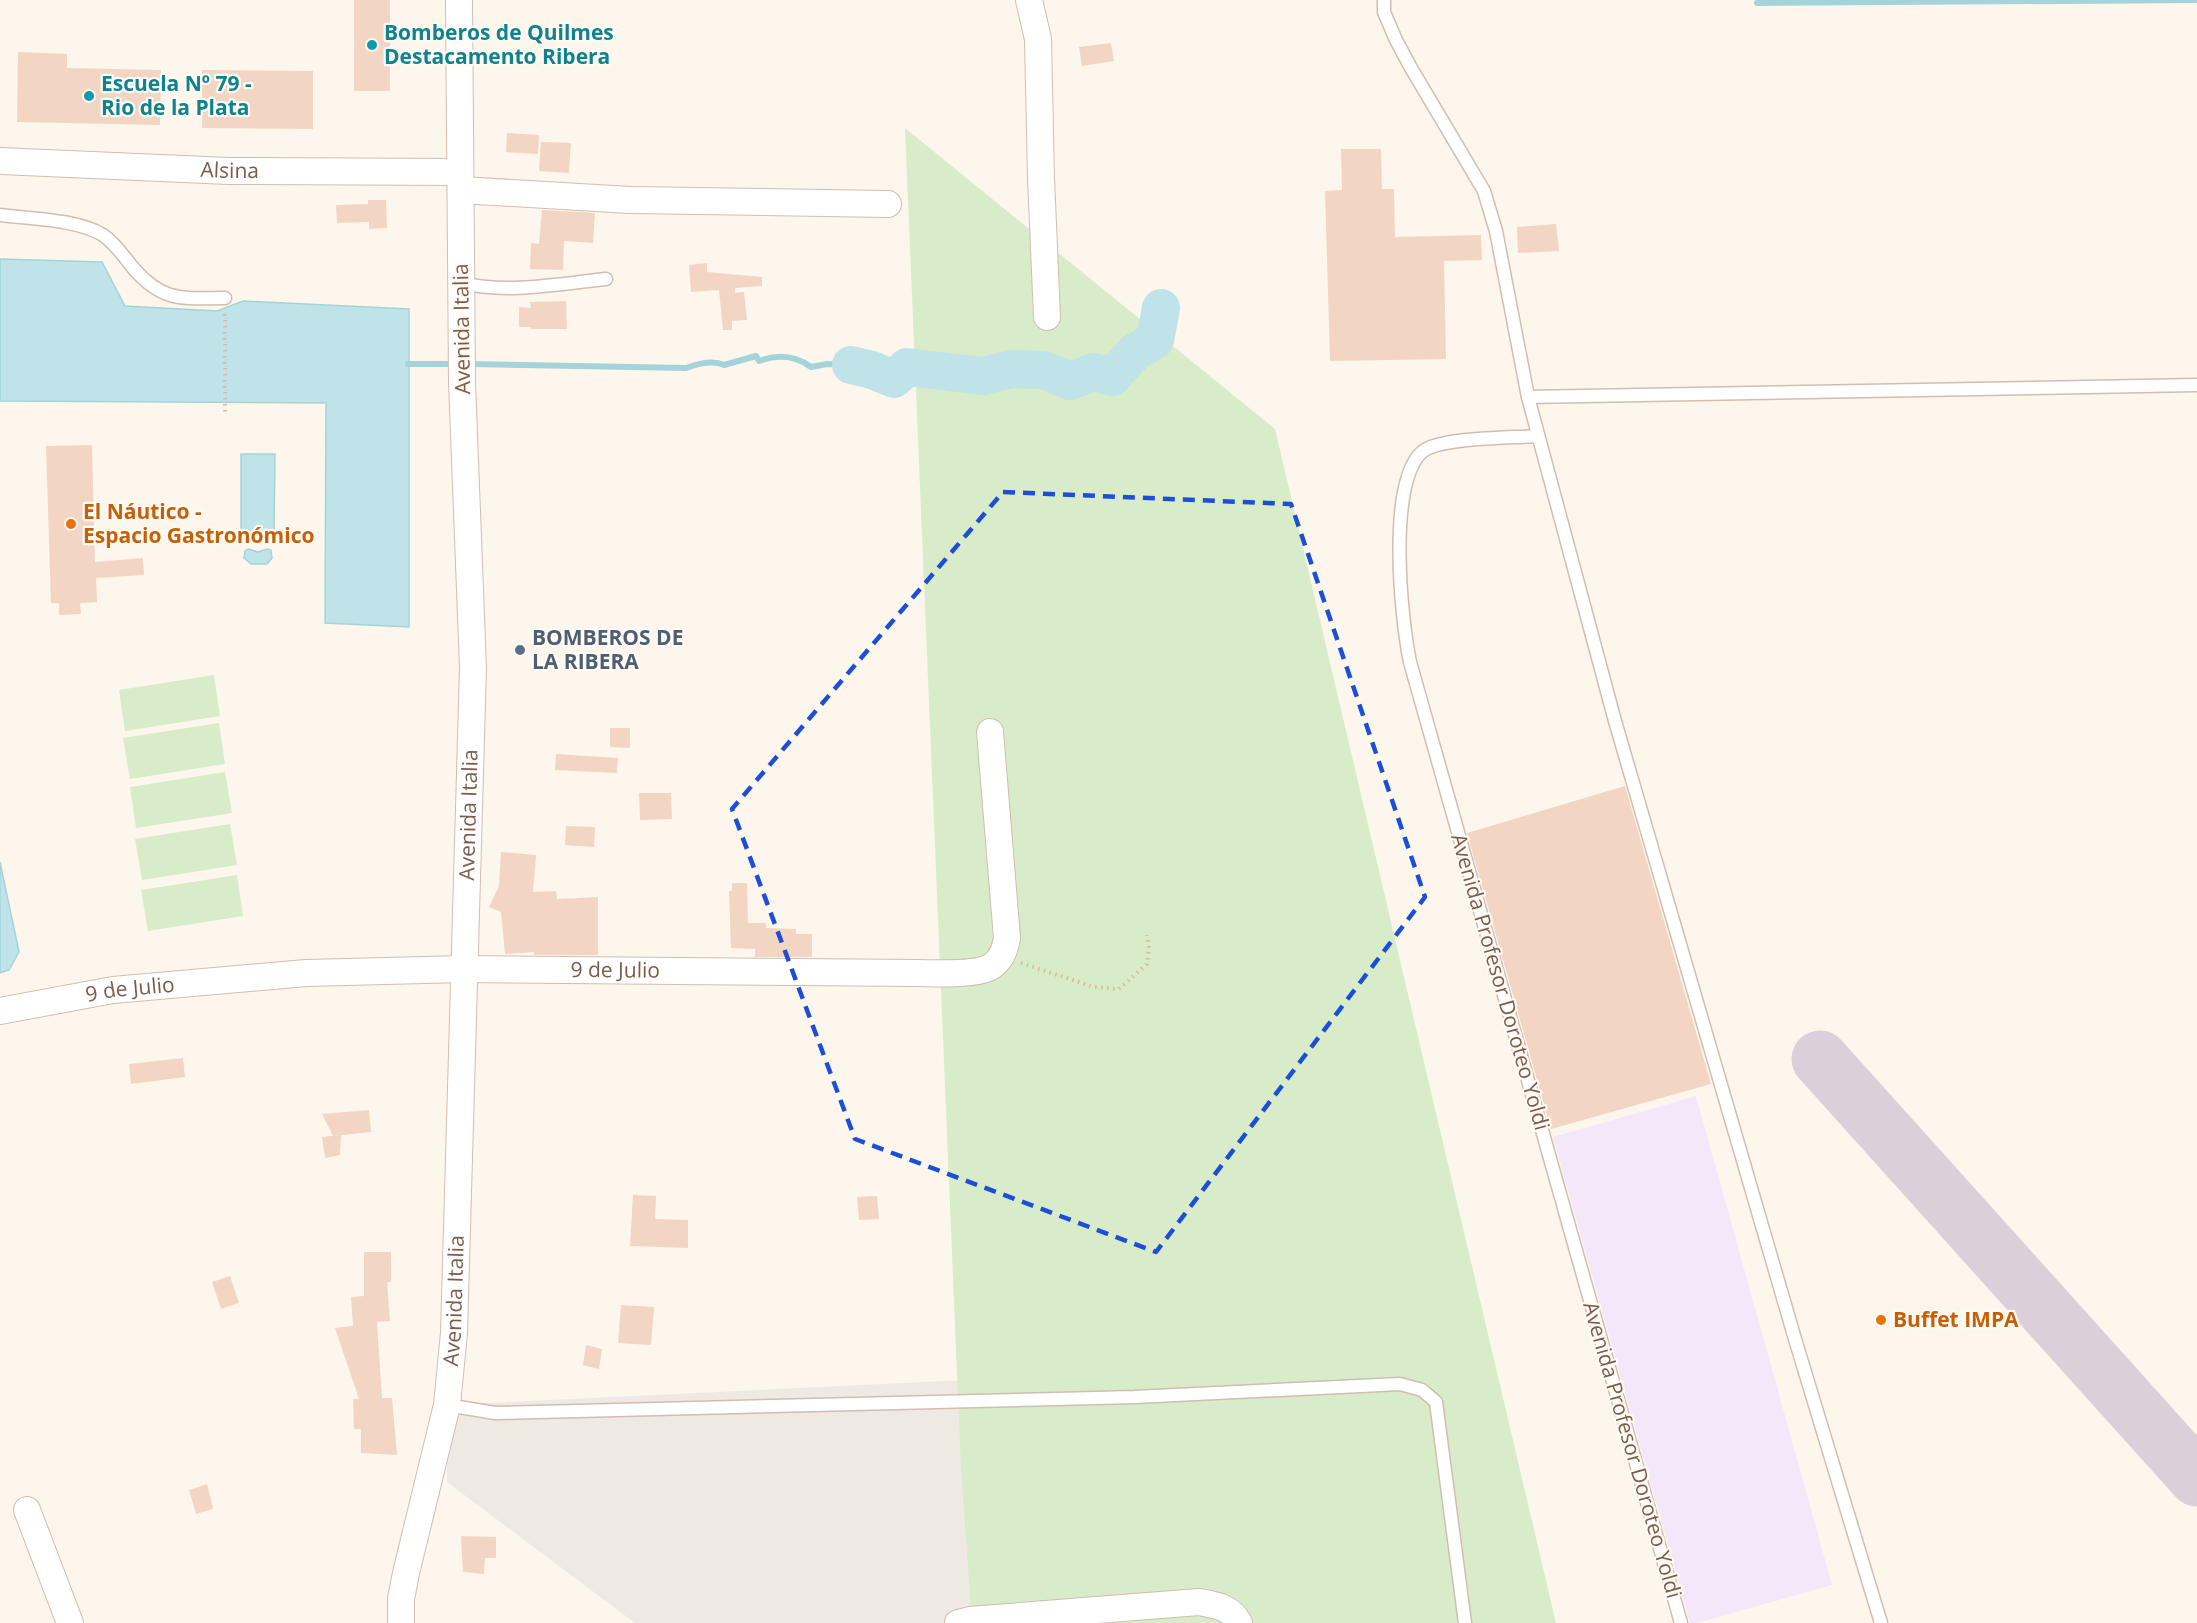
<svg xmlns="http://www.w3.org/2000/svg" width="2197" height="1623" font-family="'Open Sans',sans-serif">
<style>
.industrial{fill:#efe9e4}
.education{fill:#f3e8fa}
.green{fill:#d8ecc9}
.water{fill:#bfe3e8;stroke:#a5d3da;stroke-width:1.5}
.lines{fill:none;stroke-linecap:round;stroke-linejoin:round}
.stream{stroke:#a5d3da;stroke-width:6}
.river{stroke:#bfe3e8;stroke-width:38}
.taxiway{stroke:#dbcfda;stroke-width:57}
.building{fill:#f3d5c3}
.service-casing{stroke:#d1beb0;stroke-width:15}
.minor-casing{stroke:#d1beb0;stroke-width:28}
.path{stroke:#d9b8a5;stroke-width:4;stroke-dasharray:1.5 4.5;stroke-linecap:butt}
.service{stroke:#fff;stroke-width:12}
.minor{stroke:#fff;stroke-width:26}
.marked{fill:none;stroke:#1d4ed8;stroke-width:4.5;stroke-dasharray:12 8;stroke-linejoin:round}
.culture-dot{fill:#0f9aa8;stroke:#fffaf3;stroke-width:2}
.food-dot{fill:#e8710a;stroke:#fffaf3;stroke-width:2}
.service-dot{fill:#5c6f8a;stroke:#fffaf3;stroke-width:2}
.labels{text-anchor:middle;stroke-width:4.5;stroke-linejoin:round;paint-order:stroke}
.culture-label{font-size:21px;font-weight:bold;fill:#0d838f;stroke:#fffaf3;text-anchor:start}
.street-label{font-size:21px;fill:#7a5c4d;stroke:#fffaf3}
.food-label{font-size:21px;font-weight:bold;fill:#c56008;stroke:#fffaf3;text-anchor:start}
.service-label{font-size:21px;font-weight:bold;fill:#4e5e75;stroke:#fffaf3;text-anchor:start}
</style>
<rect width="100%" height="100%" fill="#fdf6ec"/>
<polygon class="industrial" points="1443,1357 1197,1623 635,1623 447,1482 447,1405"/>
<polygon class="education" points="1696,1096 1832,1585 1697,1623 1690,1623 1553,1137"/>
<g class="green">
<polygon points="905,128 1275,429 1556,1623 972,1623 961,1469"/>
<polygon points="214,675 220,716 125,731 119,690"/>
<polygon points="219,723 225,764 130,779 123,738"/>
<polygon points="225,772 232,813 136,828 130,787"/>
<polygon points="230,824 237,865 142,880 135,839"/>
<polygon points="237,875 243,916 148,931 141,890"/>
</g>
<g class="water">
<polygon points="0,259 102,262 125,306 217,311 243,301 409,309 409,627 325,623 326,403 0,401"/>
<polygon points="241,454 275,454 274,534 241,534"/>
<polygon points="248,549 258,552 267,549 271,550 272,558 267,564 251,564 244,558 245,551"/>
<polygon points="0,862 19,952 9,970 0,973"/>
</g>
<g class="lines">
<g class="stream">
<polyline points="1757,3 2197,0"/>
<polyline points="408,364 455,364"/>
<path d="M468,364L686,368C697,364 713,360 724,365L756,356L759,361C778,354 795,355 811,367L827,364L851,365"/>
</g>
<polyline class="river" points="851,365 872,370 894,379 907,367 983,376 1012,369 1044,370 1070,381 1094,372 1112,377 1135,352 1155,340 1161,308"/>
<polyline class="taxiway" points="1820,1059 2197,1478"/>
</g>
<g class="building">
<rect x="354" y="0" width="36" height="91"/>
<polygon points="1111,43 1114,61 1082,66 1079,47"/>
<polygon points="18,52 67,54 67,68 161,70 160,125 17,122"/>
<polygon points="202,70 313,71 313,129 202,128"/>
<polygon points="507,133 539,135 538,154 506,152"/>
<polygon points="541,142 571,143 569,173 539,171"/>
<polygon points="1341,149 1381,149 1382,189 1394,189 1395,237 1481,235 1482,260 1444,261 1446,359 1330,361 1325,191 1342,190"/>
<polygon points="368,200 386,200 387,228 369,229 369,222 337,223 336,205 368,204"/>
<polygon points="542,210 595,213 593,243 564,241 563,270 530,269 531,243 539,244"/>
<polygon points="1556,224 1559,251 1518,253 1517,227"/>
<polygon points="707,263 707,272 762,277 762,286 735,288 735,293 744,292 747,320 732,321 732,330 723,330 719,290 691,292 689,265"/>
<polygon points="566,301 567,329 531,329 531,327 519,327 519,307 531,308 530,302"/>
<polygon points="92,445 95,562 143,558 144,575 96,578 97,602 80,603 81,614 59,615 59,603 51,603 46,446"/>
<polygon points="610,728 630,728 630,748 610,747"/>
<polygon points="556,754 618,758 617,773 555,770"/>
<polygon points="1625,786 1711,1084 1551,1129 1467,833"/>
<polygon points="639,793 671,793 672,819 640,820"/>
<polygon points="566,826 595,827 594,847 565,845"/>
<polygon points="501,852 536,855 533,892 556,891 557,899 598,897 598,955 534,955 534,952 505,954 501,912 489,907 499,886"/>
<polygon points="732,883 747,883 748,923 766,923 766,928 796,929 796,934 812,934 812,957 755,957 755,949 731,948 729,891 732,891"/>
<polygon points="183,1058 185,1077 131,1084 129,1064"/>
<polygon points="369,1110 371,1132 333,1136 322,1114"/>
<polygon points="341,1135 340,1155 325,1158 322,1137"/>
<polygon points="633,1195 656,1196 655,1219 688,1220 688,1248 630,1246"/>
<polygon points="877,1196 879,1219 859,1220 857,1197"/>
<polygon points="364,1252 391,1252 391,1282 387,1282 390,1321 377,1322 382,1398 392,1398 397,1455 361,1453 361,1429 354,1429 353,1399 359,1399 335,1328 353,1326 351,1297 364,1296"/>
<polygon points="230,1276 239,1303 221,1309 212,1282"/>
<polygon points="621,1305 654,1307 651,1345 618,1343"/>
<polygon points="586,1345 602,1349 599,1369 583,1365"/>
<polygon points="207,1484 213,1509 196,1514 189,1490"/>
<polygon points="461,1536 496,1537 496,1558 485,1558 484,1574 463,1572"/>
</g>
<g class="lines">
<defs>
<g id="service">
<polyline points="1384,0 1384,12 1396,40 1411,68 1484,191 1496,231 1528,397 1615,721 1795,1339 1881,1623"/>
<path d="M0,215C31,219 76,219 103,235C116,244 124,257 134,269C164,303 183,298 225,298"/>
<path d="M461,283C508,294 558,284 606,279"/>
<polyline points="1528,397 2197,385"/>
<path d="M1538,436C1513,438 1439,437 1422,452C1387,483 1401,619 1410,662L1681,1623"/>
<polyline points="447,1405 495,1413 1135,1397 1400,1384 1422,1390 1436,1402 1465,1623"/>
</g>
<g id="minor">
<polyline points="1029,0 1038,39 1041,178 1047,317"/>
<path id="s1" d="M0,161L229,171L460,172"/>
<polyline points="461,190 630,200 888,204"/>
<path id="s2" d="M0,1011L113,990L306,973L465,969L917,973C935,973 977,976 992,966C1002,959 1005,949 1007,938L990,732"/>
<polyline points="27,1510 70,1623"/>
<path id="s3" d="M401,1623V1599L406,1573L447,1405L454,1333L473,668L462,382L459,0"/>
<path d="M958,1623L970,1620L1199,1602C1216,1605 1231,1607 1239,1623"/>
</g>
</defs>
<use href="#service" class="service-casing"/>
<use href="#minor" class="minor-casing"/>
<g class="path">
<polyline points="225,314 225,415"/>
<polyline points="1021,963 1094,987 1119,989 1147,964 1149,948 1147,935"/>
</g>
<use href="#service" class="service"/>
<use href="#minor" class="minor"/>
</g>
<path class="marked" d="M1003,492L1291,504L1425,897L1156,1252L855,1139L732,809Z"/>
<g class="culture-dot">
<circle cx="372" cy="45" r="6"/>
<circle cx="89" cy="96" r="6"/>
</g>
<g class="food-dot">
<circle cx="71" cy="524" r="6"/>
<circle cx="1881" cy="1320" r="6"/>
</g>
<circle class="service-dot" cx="520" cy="650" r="6"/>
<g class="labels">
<g class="culture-label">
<text x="384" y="40">Bomberos de Quilmes<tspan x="384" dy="24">Destacamento Ribera</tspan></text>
<text x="101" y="91">Escuela Nº 79 -<tspan x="101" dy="24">Rio de la Plata</tspan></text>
</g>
<g class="street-label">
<text dy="7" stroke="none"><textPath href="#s1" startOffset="230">Alsina</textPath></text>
<text transform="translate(462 329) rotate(-91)" y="7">Avenida Italia</text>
<text dy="7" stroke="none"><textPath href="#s3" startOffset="814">Avenida Italia</textPath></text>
<text dy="7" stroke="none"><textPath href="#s2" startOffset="618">9 de Julio</textPath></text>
<text transform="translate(1500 982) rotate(74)" y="7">Avenida Profesor Doroteo Yoldi</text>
<text dy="7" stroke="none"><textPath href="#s2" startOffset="132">9 de Julio</textPath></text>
<text dy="7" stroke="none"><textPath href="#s3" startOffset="328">Avenida Italia</textPath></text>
<text transform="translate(1632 1450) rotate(74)" y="7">Avenida Profesor Doroteo Yoldi</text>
</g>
<g class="food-label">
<text x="83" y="519">El Náutico -<tspan x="83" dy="24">Espacio Gastronómico</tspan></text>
<text x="1893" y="1327">Buffet IMPA</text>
</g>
<g class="service-label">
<text x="532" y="645">BOMBEROS DE<tspan x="532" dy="24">LA RIBERA</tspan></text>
</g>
</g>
</svg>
